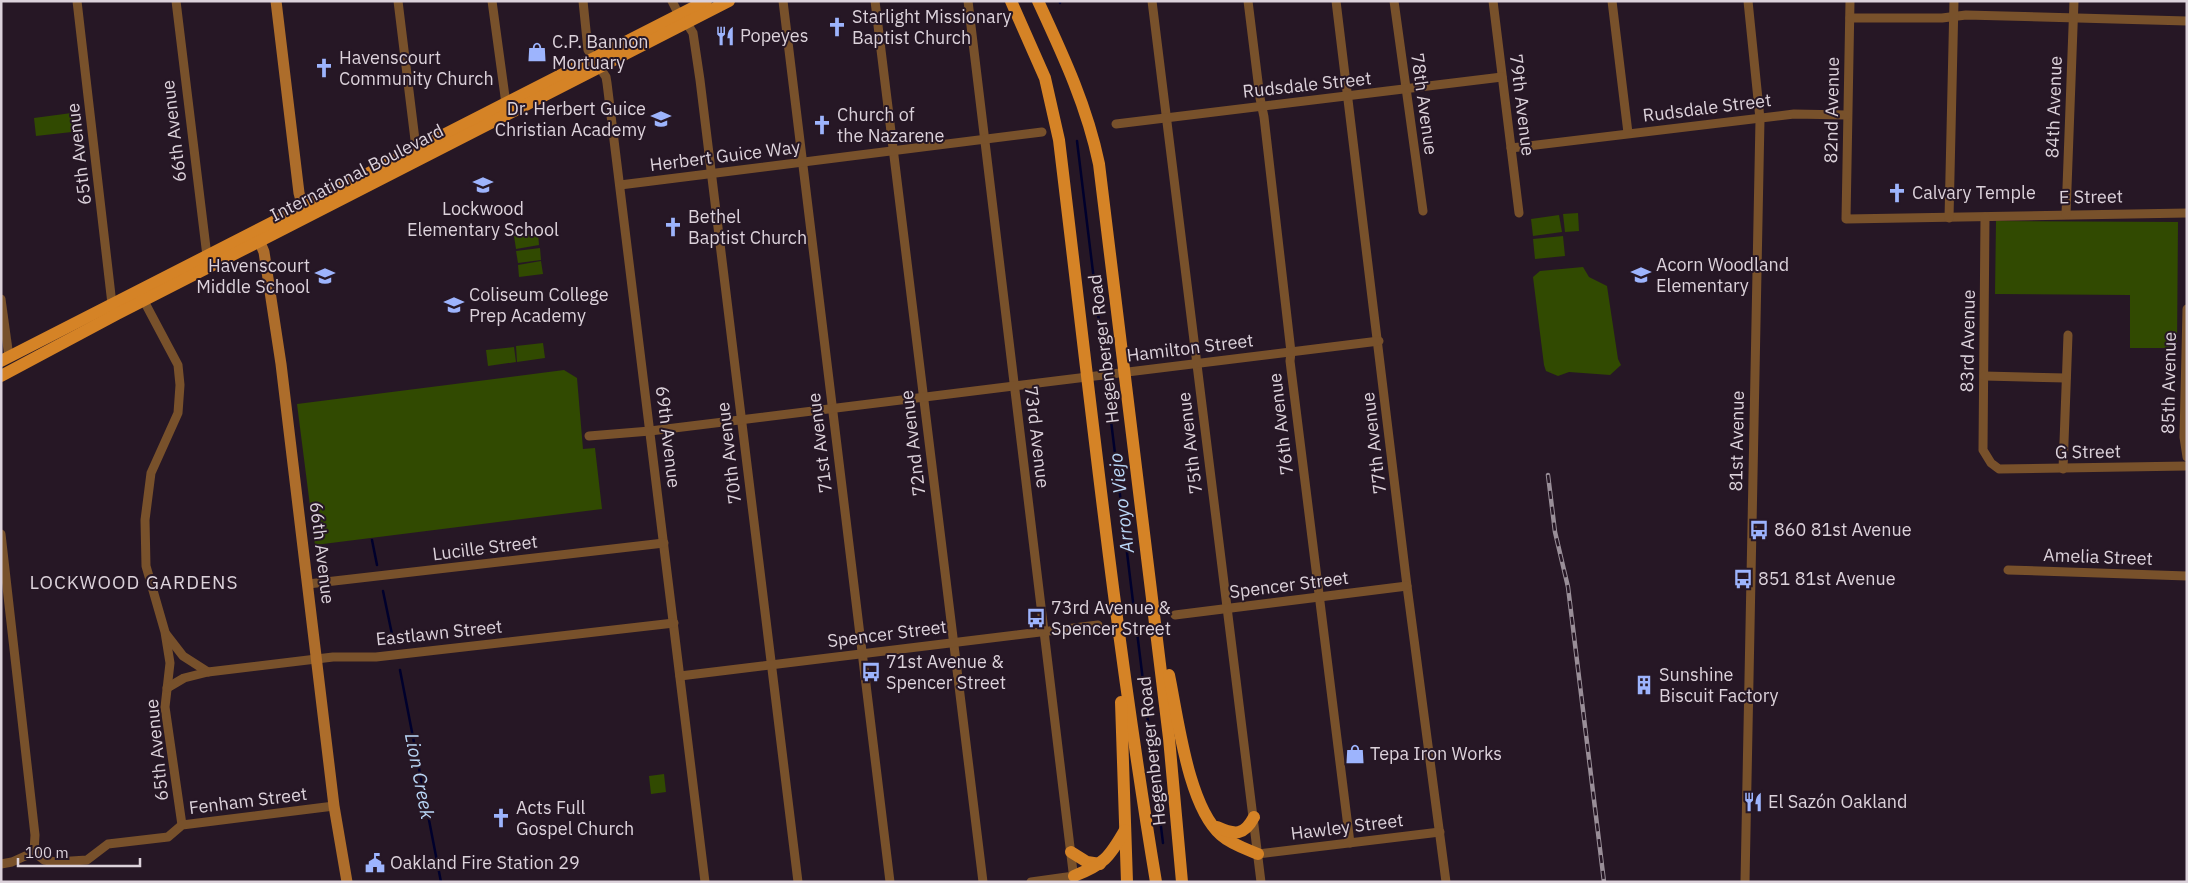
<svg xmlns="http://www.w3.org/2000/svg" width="2188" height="883" font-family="'IBM Plex Sans',sans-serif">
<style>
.green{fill:#314a01}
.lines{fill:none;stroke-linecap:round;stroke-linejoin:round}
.stream{stroke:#00002c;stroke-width:2.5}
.street{stroke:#78512b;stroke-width:9}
.secondary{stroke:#ad6d2b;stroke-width:11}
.primary{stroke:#d58326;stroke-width:12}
.rail-casing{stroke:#998e98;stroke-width:4.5}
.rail{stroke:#261725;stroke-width:2.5;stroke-dasharray:8;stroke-linecap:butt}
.labels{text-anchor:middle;stroke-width:4;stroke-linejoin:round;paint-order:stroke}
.poi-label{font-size:18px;fill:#dcd2db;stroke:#261725;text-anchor:start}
.street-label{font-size:18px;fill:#dcd2db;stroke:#261725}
.water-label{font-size:19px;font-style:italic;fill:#b9d6f6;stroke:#261725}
.neighbourhood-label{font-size:19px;letter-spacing:1px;fill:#dcd2db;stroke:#261725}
</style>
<rect width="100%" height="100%" fill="#261725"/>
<g class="green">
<polygon points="79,112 81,131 36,136 34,118"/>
<polygon points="1578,213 1579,231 1565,232 1563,214"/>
<polygon points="1559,215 1562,232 1533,236 1531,219"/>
<polygon points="1996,221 2178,222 2177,348 2130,348 2130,295 1995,294"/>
<polygon points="538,233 539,245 516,249 514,236"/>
<polygon points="1563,236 1565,256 1535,259 1533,239"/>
<polygon points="540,248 541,260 518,263 516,251"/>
<polygon points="541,261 543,274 519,277 518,265"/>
<polygon points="1583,267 1589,277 1607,286 1618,359 1621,365 1610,375 1569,372 1558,376 1546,371 1544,365 1533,277 1540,271"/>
<polygon points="543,343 545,358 517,362 516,346"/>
<polygon points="514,347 516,362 488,366 486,350"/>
<polygon points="564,370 577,378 583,449 595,448 602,509 315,545 297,404"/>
<polygon points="664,774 666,792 651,794 649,776"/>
</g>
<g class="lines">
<g class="stream">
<polyline points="1060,1 1060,3"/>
<polyline points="1077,141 1103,354"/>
<polyline points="1108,396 1134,610"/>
<polyline points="372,540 377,565"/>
<polyline points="383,591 394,644"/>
<polyline points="1137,632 1163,843"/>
<polyline points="400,670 441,882"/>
</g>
<g class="street">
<polyline points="77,1 112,304"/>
<polyline points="176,1 207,256"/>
<polyline points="398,1 416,148"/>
<polyline points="492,1 506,104"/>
<polyline points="583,1 588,50 606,77 607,83 705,882"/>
<polyline points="672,1 679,15"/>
<polyline points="783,1 890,882"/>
<polyline points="875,1 983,882"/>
<polyline points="968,1 1074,880"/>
<polyline points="1152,1 1261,882"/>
<polyline points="1248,1 1260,98 1264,117 1291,352 1290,361 1350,843"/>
<polyline points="1336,1 1407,586 1446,882"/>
<polyline points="1394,1 1423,211"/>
<polyline points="1493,1 1519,213"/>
<polyline points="1612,1 1628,133"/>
<polyline points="1850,1 1846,219 2187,213"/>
<polyline points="1850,18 1942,18 1966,15 2187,21"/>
<polyline points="686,22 693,33 700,80 798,882"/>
<polyline points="1116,124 1502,77"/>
<polyline points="1511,148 1794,114 1847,115"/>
<polyline points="620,185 1042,132"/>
<polyline points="2066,214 2074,1"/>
<polyline points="1985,217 1983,450 1991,463 1999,469 2187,466"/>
<polyline points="1949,218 1954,1"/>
<polyline points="1,299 9,357"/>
<polyline points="144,301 178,365 180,385 178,413 151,473 145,520 146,566 165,632 170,663 165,707 182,825"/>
<polyline points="2187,309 2184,437 2187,457"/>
<polyline points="1984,376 2066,378"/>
<polyline points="589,436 650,431 1379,341"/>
<polyline points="2063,469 2068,335"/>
<polyline points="1,534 35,835 34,852"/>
<polyline points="2008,570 2187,576"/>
<polyline points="308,584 664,543"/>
<polyline points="1175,615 1407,586"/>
<polyline points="166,634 183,656 208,672"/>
<polyline points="680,676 1098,625"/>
<polyline points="167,688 184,678 208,672 333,657 376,657 674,623"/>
<polyline points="34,852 44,860 56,862 87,860 108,844 168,837 182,825 334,806"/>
<polyline points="1258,854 1440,832"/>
<polyline points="1,864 12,862 34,852"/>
<polyline points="1031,882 1074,876"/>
<polyline points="1745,882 1760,119 1748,1"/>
</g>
<g class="secondary">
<polyline points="276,1 299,193 305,215"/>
<polyline points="256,233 264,252 281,364 334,806 347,882"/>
</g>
<g class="primary">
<path d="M1011,1L1045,78L1059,140C1089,387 1115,636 1156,882"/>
<path d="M1038,1C1063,55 1087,106 1099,164L1169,738L1182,882"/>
<polyline points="1,361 706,1"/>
<polyline points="1,376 117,314 729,1"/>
<path d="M1169,675C1178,718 1188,806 1221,835C1231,844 1246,849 1258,854"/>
<polyline points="1121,702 1127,882"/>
<path d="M1217,827C1235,835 1244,836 1254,817"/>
<polyline points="1071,852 1087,862 1100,864"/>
<path d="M1074,876C1104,864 1109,858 1125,830"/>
</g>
<defs>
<polyline id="rail" points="1548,475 1555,532 1568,587 1604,882"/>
</defs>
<use href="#rail" class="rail-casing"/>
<use href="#rail" class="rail"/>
</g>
<defs>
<symbol id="church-bare" viewBox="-9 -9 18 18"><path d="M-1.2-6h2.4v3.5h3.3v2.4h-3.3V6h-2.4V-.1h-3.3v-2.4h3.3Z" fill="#9db4fd" stroke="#261725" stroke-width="2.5" paint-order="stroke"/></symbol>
<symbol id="restaurant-bare" viewBox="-9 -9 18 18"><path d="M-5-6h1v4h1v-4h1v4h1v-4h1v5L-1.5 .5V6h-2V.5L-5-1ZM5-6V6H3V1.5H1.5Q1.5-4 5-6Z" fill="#9db4fd" stroke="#261725" stroke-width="2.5" paint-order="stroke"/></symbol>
<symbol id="shop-bare" viewBox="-9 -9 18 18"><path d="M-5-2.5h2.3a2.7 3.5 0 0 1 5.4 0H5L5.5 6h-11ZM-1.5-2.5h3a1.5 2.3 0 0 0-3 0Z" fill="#9db4fd" stroke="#261725" stroke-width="2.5" paint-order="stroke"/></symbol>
<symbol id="school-bare" viewBox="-9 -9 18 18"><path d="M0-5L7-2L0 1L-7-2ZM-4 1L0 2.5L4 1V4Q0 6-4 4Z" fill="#9db4fd" stroke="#261725" stroke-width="2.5" paint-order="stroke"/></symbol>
<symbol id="bus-bare" viewBox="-9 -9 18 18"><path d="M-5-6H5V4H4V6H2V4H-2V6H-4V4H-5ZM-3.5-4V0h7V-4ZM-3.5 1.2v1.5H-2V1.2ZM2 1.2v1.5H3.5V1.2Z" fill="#9db4fd" stroke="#261725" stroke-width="2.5" paint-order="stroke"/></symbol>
<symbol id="building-bare" viewBox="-9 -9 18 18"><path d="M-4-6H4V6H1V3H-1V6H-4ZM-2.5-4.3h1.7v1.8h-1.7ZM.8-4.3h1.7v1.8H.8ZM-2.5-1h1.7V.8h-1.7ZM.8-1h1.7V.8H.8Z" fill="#9db4fd" stroke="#261725" stroke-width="2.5" paint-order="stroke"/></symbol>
<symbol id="civic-bare" viewBox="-9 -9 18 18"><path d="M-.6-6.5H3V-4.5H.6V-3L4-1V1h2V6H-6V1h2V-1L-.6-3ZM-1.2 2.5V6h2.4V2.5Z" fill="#9db4fd" stroke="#261725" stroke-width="2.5" paint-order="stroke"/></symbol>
</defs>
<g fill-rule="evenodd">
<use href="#church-bare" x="823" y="13" width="28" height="28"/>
<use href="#restaurant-bare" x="711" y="22" width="28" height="28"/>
<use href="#shop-bare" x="523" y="38" width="28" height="28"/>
<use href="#church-bare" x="310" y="54" width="28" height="28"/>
<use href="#school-bare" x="647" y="105" width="28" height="28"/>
<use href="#church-bare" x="808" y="111" width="28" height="28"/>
<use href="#school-bare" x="469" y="171" width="28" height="28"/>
<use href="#church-bare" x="1883" y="179" width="28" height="28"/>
<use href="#church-bare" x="659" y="213" width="28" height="28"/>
<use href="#school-bare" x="1627" y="261" width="28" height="28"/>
<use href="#school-bare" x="311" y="262" width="28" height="28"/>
<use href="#school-bare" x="440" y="291" width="28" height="28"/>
<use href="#bus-bare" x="1745" y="516" width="28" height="28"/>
<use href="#bus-bare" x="1729" y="565" width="28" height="28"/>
<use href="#bus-bare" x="1022" y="604" width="28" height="28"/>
<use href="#bus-bare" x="857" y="658" width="28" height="28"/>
<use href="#building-bare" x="1630" y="671" width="28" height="28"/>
<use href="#shop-bare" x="1341" y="740" width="28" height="28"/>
<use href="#restaurant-bare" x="1739" y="788" width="28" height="28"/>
<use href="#church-bare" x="487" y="804" width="28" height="28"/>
<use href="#civic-bare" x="361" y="849" width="28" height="28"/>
</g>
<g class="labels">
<g class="poi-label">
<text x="852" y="23">Starlight Missionary<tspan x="852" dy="21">Baptist Church</tspan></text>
<text x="740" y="42">Popeyes</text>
<text x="552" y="48">C.P. Bannon<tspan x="552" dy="21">Mortuary</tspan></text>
<text x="339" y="64">Havenscourt<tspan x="339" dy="21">Community Church</tspan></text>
<text x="646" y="115" text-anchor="end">Dr. Herbert Guice<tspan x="646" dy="21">Christian Academy</tspan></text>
<text x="837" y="121">Church of<tspan x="837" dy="21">the Nazarene</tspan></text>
<text x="1912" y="199">Calvary Temple</text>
<text x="483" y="215" text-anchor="middle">Lockwood<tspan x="483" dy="21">Elementary School</tspan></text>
<text x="688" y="223">Bethel<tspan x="688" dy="21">Baptist Church</tspan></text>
<text x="1656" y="271">Acorn Woodland<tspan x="1656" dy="21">Elementary</tspan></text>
<text x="310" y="272" text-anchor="end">Havenscourt<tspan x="310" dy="21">Middle School</tspan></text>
<text x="469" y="301">Coliseum College<tspan x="469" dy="21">Prep Academy</tspan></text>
<text x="1774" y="536">860 81st Avenue</text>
<text x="1758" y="585">851 81st Avenue</text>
<text x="1051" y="614">73rd Avenue &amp;<tspan x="1051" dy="21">Spencer Street</tspan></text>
<text x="886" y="668">71st Avenue &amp;<tspan x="886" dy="21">Spencer Street</tspan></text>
<text x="1659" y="681">Sunshine<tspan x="1659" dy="21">Biscuit Factory</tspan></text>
<text x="1370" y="760">Tepa Iron Works</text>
<text x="1768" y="808">El Sazón Oakland</text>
<text x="516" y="814">Acts Full<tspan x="516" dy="21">Gospel Church</tspan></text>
<text x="390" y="869">Oakland Fire Station 29</text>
</g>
<g class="street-label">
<text transform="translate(1307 85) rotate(-6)" y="6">Rudsdale Street</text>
<text transform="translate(1424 104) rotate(82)" y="6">78th Avenue</text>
<text transform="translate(1522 105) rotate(83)" y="6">79th Avenue</text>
<text transform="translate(2054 107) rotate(-88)" y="6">84th Avenue</text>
<text transform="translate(1707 108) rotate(-7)" y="6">Rudsdale Street</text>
<text transform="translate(1832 110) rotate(-89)" y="6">82nd Avenue</text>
<text transform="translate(174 131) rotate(-97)" y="6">66th Avenue</text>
<text transform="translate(79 154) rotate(-97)" y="6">65th Avenue</text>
<text transform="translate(725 156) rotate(-7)" y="6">Herbert Guice Way</text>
<text transform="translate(357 173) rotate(-27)" y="6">International Boulevard</text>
<text transform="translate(2091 197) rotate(-1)" y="6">E Street</text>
<text transform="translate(1968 341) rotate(-89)" y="6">83rd Avenue</text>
<text transform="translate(1190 348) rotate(-7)" y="6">Hamilton Street</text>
<text transform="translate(1104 349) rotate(-97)" y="6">Hegenberger Road</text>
<text transform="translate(2169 383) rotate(-89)" y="6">85th Avenue</text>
<text transform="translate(1281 424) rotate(-97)" y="6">76th Avenue</text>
<text transform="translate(668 437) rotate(83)" y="6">69th Avenue</text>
<text transform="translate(1037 437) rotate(83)" y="6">73rd Avenue</text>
<text transform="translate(1737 441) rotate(-89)" y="6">81st Avenue</text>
<text transform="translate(820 443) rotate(-97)" y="6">71st Avenue</text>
<text transform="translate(913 443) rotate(-97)" y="6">72nd Avenue</text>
<text transform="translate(1190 443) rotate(-97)" y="6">75th Avenue</text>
<text transform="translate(1374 443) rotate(-97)" y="6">77th Avenue</text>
<text transform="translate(2088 452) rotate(-1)" y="6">G Street</text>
<text transform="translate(729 453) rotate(-97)" y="6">70th Avenue</text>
<text transform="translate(485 548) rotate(-7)" y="6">Lucille Street</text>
<text transform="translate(322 553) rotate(83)" y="6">66th Avenue</text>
<text transform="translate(2098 557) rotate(2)" y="6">Amelia Street</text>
<text transform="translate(1289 585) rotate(-7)" y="6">Spencer Street</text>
<text transform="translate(439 633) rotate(-6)" y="6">Eastlawn Street</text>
<text transform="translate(887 634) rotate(-7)" y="6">Spencer Street</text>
<text transform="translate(157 750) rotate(-96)" y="6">65th Avenue</text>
<text transform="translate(1152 751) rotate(-96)" y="6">Hegenberger Road</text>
<text transform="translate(248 801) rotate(-7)" y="6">Fenham Street</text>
<text transform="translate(1347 827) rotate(-7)" y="6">Hawley Street</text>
</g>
<g class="water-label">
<text transform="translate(1121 503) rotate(-97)" y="7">Arroyo Viejo</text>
<text transform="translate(420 776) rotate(79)" y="7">Lion Creek</text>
</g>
<g class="neighbourhood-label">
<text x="134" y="589">LOCKWOOD GARDENS</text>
</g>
</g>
<rect width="2188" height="883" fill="none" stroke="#dcd2db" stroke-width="5"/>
<path d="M18 858v8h122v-8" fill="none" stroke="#dcd2db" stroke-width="2.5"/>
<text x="25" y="858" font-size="15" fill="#dcd2db" stroke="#261725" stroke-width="4" paint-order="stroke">100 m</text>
</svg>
